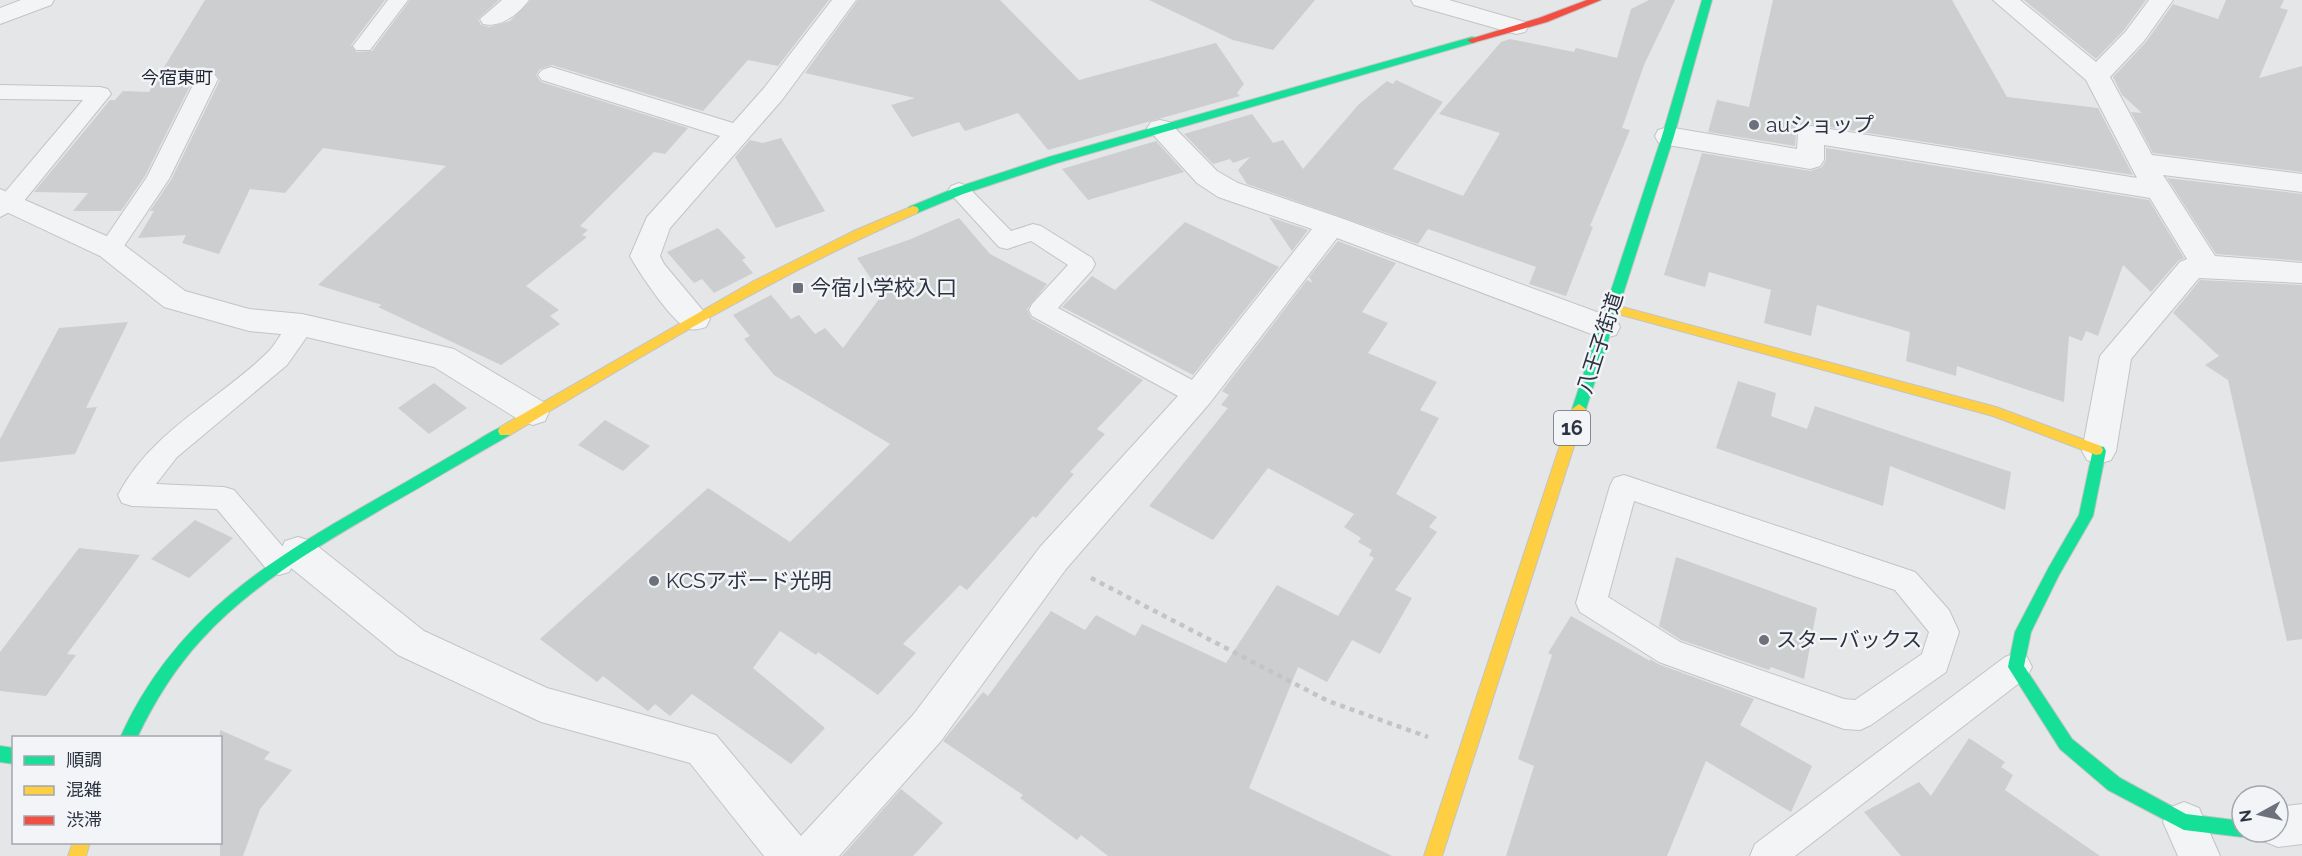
<svg xmlns="http://www.w3.org/2000/svg" width="2302" height="856" font-family="Raleway,'Noto Sans JP',sans-serif">
<style>
.building{fill:#ccced0}
.lines{fill:none;stroke-linecap:round;stroke-linejoin:round}
.lane-casing{stroke:#c2c4c6;stroke-width:2}
.street-casing{stroke:#c2c4c6;stroke-width:2}
.fast-casing{stroke:#c2c4c6;stroke-width:2}
.slow-casing{stroke:#c2c4c6;stroke-width:2}
.jam-casing{stroke:#c2c4c6;stroke-width:2}
.path{stroke:#c3c4c8;stroke-width:4.5;stroke-dasharray:5 5;stroke-linecap:butt}
.lane{fill:#f3f4f5;fill-rule:evenodd}
.street{fill:#f3f4f5;fill-rule:evenodd}
.fast{fill:#16e098;fill-rule:evenodd}
.slow{fill:#ffcf43;fill-rule:evenodd}
.jam{fill:#f24e42;fill-rule:evenodd}
.poi-dot{fill:#6c717b;stroke:#f2f4f7;stroke-width:2}
.labels{text-anchor:middle;stroke-width:5;stroke-linejoin:round;paint-order:stroke}
.far-neighbourhood-label{font-size:18px;fill:#1d2331;stroke:#f2f4f7}
.shield{fill:#f2f4f7;stroke:#676c77;stroke-width:1.5}
.shield-label{font-size:20px;font-weight:bold;fill:#2b3240}
.poi-label{font-size:21px;fill:#2b3240;stroke:#f2f4f7;text-anchor:start}
.street-label{font-size:21px;fill:#2b3240;stroke:#f2f4f7}
</style>
<rect width="100%" height="100%" fill="#e4e6e8"/>
<g class="building">
<polygon points="205,0 385,0 351,45 356,52 372,51 410,0 499,0 478,19 481,25 489,27 510,21 531,0 829,0 778,66 748,60 703,111 552,65 540,69 536,75 541,82 688,128 665,154 654,152 580,226 588,230 582,235 587,237 526,286 559,310 550,316 560,324 501,365 378,307 382,305 318,285 446,166 323,148 285,193 250,189 219,254 182,243 186,235 138,238 154,211 150,211 171,180 220,80 214,72 200,72 194,78 145,176 121,211 73,211 88,193 34,192 110,100 115,100 123,91 149,92"/>
<polygon points="858,0 1000,0 1079,80 1216,43 1244,84 1237,93 1240,96 1048,150 1018,113 965,131 959,122 912,137 891,105 915,98 805,73"/>
<polygon points="1149,0 1315,0 1273,50 1233,40"/>
<polygon points="1649,0 1675,0 1644,65 1622,128 1630,130 1590,226 1593,227 1566,296 1529,284 1536,267 1428,229 1418,244 1247,184 1238,170 1250,157 1233,163 1230,159 1213,164 1184,134 1252,114 1273,143 1283,140 1303,169 1359,104 1387,81 1393,84 1396,80 1443,102 1393,169 1463,196 1500,133 1439,114 1501,42 1510,39 1574,52 1576,48 1617,58 1631,9"/>
<polygon points="1773,0 1952,0 2007,97 2098,108 2133,175 1811,124 1800,127 1796,134 1795,146 1708,132 1717,100 1749,107"/>
<polygon points="2024,0 2146,0 2124,30 2096,59"/>
<polygon points="2226,0 2284,0 2280,8 2288,10 2259,78 2302,66 2302,172 2153,153 2131,112 2142,113 2122,95 2113,77 2146,42 2173,4 2218,19"/>
<polygon points="781,138 825,211 776,228 735,157 750,140 763,143"/>
<polygon points="1156,141 1184,172 1088,200 1062,169"/>
<polygon points="1826,148 2149,200 2184,258 2178,261 2151,292 2123,265 2098,336 2086,331 2082,341 2069,336 2064,402 1957,366 1956,376 1906,361 1910,332 1817,305 1811,336 1764,323 1771,290 1709,272 1705,287 1664,275 1702,153 1810,171 1822,167 1826,160"/>
<polygon points="2167,178 2302,194 2302,261 2216,254"/>
<polygon points="1269,217 1308,230 1292,251"/>
<polygon points="959,218 990,254 1047,284 1027,309 1031,318 1143,380 1097,429 1105,434 1070,472 1074,474 1036,518 1033,516 967,590 960,585 903,644 916,653 878,695 818,652 816,655 780,631 753,668 825,728 791,764 692,694 670,716 655,704 648,711 603,676 597,682 540,639 708,488 790,542 890,444 774,375 744,339 750,336 733,315 771,295 791,319 799,315 815,334 825,328 843,348 882,295 857,258 911,239"/>
<polygon points="1185,222 1279,267 1193,375 1062,307 1092,276 1115,290"/>
<polygon points="718,228 746,258 742,260 753,273 714,293 702,279 694,283 667,252"/>
<polygon points="1338,241 1396,263 1362,312 1388,323 1368,353 1437,382 1420,410 1439,418 1396,494 1437,517 1429,527 1437,532 1395,590 1412,598 1380,654 1352,640 1327,682 1298,667 1249,788 1392,856 1108,856 1081,835 1077,840 1020,798 1023,795 943,741 983,692 988,696 1051,611 1085,630 1096,615 1135,636 1142,624 1226,663 1277,585 1338,616 1374,558 1369,555 1372,550 1358,542 1361,538 1344,527 1354,514 1268,468 1213,540 1149,506 1228,408 1221,405 1229,395 1222,391 1307,280 1313,283 1309,277"/>
<polygon points="2200,280 2302,285 2302,639 2287,641 2228,380 2205,365 2219,356 2173,313"/>
<polygon points="128,322 86,408 97,407 75,454 0,462 0,439 59,328"/>
<polygon points="1738,381 1776,393 1771,416 1807,429 1815,406 2011,472 2005,510 1890,466 1883,506 1716,448"/>
<polygon points="434,383 467,408 429,434 398,408"/>
<polygon points="605,420 650,446 623,471 578,445"/>
<polygon points="195,520 233,538 189,578 151,559"/>
<polygon points="79,548 140,555 67,654 76,655 46,696 0,691 0,652"/>
<polygon points="1676,557 1817,608 1804,679 1771,667 1769,670 1681,640 1659,626"/>
<polygon points="1571,616 1650,661 1650,659 1658,664 1754,699 1740,725 1812,766 1791,812 1706,761 1667,856 1506,856 1534,766 1518,759 1552,655 1548,653"/>
<polygon points="220,730 270,752 264,759 292,770 260,809 243,856 220,856"/>
<polygon points="1969,738 2005,762 2001,767 2013,775 2005,790 2100,856 1901,856 1864,812 1919,782 1931,796"/>
<polygon points="901,789 943,823 913,856 842,856"/>
</g>
<g class="lines">
<defs>
<g id="lane">
<polygon points="388,0 408,0 370,50 356,50 353,46"/>
<polygon points="207,73 214,74 218,79 169,179 118,255 110,257 102,255 98,249 147,177 196,79 200,74"/>
<polygon points="0,85 100,87 108,89 111,94 19,207 0,217 0,198 83,100 0,99"/>
<polygon points="959,183 967,186 1011,231 1033,224 1041,226 1092,258 1095,264 1092,270 1058,308 1207,388 1211,395 1207,402 1198,405 1189,402 1032,316 1029,310 1032,304 1068,265 1031,241 1007,249 999,247 948,191 951,186"/>
<path d="M302,316L311,319L315,325L287,365L177,457L156,484L224,487L234,490L289,554L294,563L289,572L279,575L269,572L217,509L132,506L122,503L118,495C151,431 219,400 268,352C280,340 285,321 302,316Z"/>
<path d="M1624,475L1915,572L1949,610L1959,632L1946,672L1871,725L1860,730L1844,729L1659,662L1580,612L1576,603L1610,486L1614,478ZM1634,501L1895,590L1929,632L1922,654L1855,700L1844,699L1680,642L1608,597Z"/>
<polygon points="2016,653 2027,657 2032,667 2027,677 1795,856 1750,856 1755,844 2005,657"/>
</g>
<g id="street">
<polygon points="21,0 54,0 51,5 0,24 0,8"/>
<path d="M502,0H529C519,14 500,28 483,24L480,19Z"/>
<path d="M832,0H856L782,100L670,228L660,256L664,264L710,319L706,327C699,329 694,331 687,328C672,322 638,271 630,256L647,217L720,136L542,80L538,75L542,70L551,67L733,123L764,88Z"/>
<polygon points="1411,0 1449,0 1525,22 1528,27 1525,32 1516,34 1414,5"/>
<polygon points="1993,0 2020,0 2096,62 2126,31 2149,0 2173,0 2144,41 2110,77 2152,155 2302,174 2302,192 2163,175 2215,256 2302,263 2302,283 2199,278 2131,359 2116,451 2111,460 2099,464 2087,460 2082,451 2100,356 2180,262 2187,259 2150,198 1824,145 1824,160 1820,166 1810,169 1668,145 1658,142 1655,136 1658,130 1668,127 1797,149 1798,134 1802,128 1811,126 2137,178 2086,80"/>
<polygon points="1160,120 1169,122 1217,171 1238,183 1341,218 1616,319 1620,327 1616,335 1605,338 1594,335 1337,238 1209,404 1066,569 941,741 839,856 764,856 690,763 541,722 398,655 285,563 280,552 285,541 298,537 311,541 424,631 547,688 716,735 801,836 913,715 1040,547 1187,386 1312,229 1218,197 1197,183 1147,128 1151,122"/>
<polygon points="0,189 120,242 185,291 249,309 302,314 454,349 545,403 549,412 545,421 533,425 521,421 434,367 302,336 249,331 164,307 100,256 0,209"/>
<polygon points="2184,802 2199,808 2220,856 2178,856 2163,822 2169,808"/>
<polygon points="2302,804 2302,844 2278,847 2263,841 2259,832 2278,832 2278,807"/>
</g>
<g id="fast">
<polygon points="1702,0 1712,0 1674,136 1586,409 1579,414 1572,409 1662,136"/>
<polygon points="1472,37 1476,38 1476,42 1057,163 963,194 917,213 909,213 907,210 909,207 955,188 1049,157"/>
<path d="M505,426L510,427L512,431L510,435C469,458 428,483 387,506C322,544 253,583 202,639C175,668 154,702 137,738H120C179,606 288,550 406,482C428,469 451,456 473,443C483,437 494,429 505,426Z"/>
<polygon points="2096,445 2104,447 2106,451 2093,516 2059,575 2031,632 2024,666 2072,739 2120,778 2186,814 2242,821 2242,832 2249,832 2242,837 2184,830 2108,790 2060,749 2008,667 2015,632 2049,567 2079,515 2092,454 2089,450 2091,446"/>
<polygon points="0,746 14,748 14,764 0,762"/>
</g>
<g id="slow">
<path d="M913,206L917,207L919,210L917,213C775,275 643,355 510,435H500L498,431L500,427L752,282L856,230Z"/>
<polygon points="1611,304 1996,407 2101,446 2103,450 2101,454 2096,455 1993,416 1607,311 1605,308 1607,305"/>
<polygon points="1579,404 1586,409 1442,856 1424,856 1572,409"/>
<polygon points="73,842 90,842 86,856 68,856"/>
</g>
<polygon id="jam" points="1587,0 1601,0 1547,22 1472,43 1467,40 1539,18"/>
</defs>
<use href="#lane" class="lane-casing"/>
<use href="#street" class="street-casing"/>
<use href="#fast" class="fast-casing"/>
<use href="#slow" class="slow-casing"/>
<use href="#jam" class="jam-casing"/>
<polyline class="path" points="1091,578 1328,701 1428,737"/>
<use href="#lane" class="lane"/>
<use href="#street" class="street"/>
<use href="#fast" class="fast"/>
<use href="#slow" class="slow"/>
<use href="#jam" class="jam"/>
</g>
<g class="poi-dot">
<circle cx="1754" cy="125" r="6"/>
<rect x="792" y="282" width="12" height="12" rx="3"/>
<circle cx="654" cy="581" r="6"/>
<circle cx="1764" cy="640" r="6"/>
</g>
<g class="labels">
<g class="far-neighbourhood-label">
<text x="177" y="84">今宿東町</text>
</g>
<rect class="shield" x="1554" y="411" width="36" height="34" rx="4.5"/>
<g class="shield-label">
<text x="1572" y="435">16</text>
</g>
<g class="poi-label">
<text x="1766" y="132">auショップ</text>
<text x="810" y="295">今宿小学校入口</text>
<text x="666" y="588">KCSアボード光明</text>
<text x="1776" y="647">スターバックス</text>
</g>
<g class="street-label">
<text transform="translate(1600 343) rotate(-72)" y="7">八王子街道</text>
</g>
</g>
<rect x="12" y="736" width="210" height="108" fill="#f2f4f7" stroke="#a2a6ae" stroke-width="1.5"/>
<rect x="24" y="756" width="30" height="9" fill="#16e098" stroke="#a2a6ae" stroke-width="1.5"/>
<text x="66" y="766" font-size="18" fill="#2b3240">順調</text>
<rect x="24" y="786" width="30" height="9" fill="#ffcf43" stroke="#a2a6ae" stroke-width="1.5"/>
<text x="66" y="796" font-size="18" fill="#2b3240">混雑</text>
<rect x="24" y="816" width="30" height="9" fill="#f24e42" stroke="#a2a6ae" stroke-width="1.5"/>
<text x="66" y="826" font-size="18" fill="#2b3240">渋滞</text>
<g transform="translate(2260 814) rotate(262)"><circle r="28" fill="#f2f4f7" stroke="#a2a6ae" stroke-width="1.5"/>
<path d="M0-4.5L10 22L0 15L-10 22Z" fill="#6c717b"/>
<text y="-9" font-size="16" font-weight="bold" text-anchor="middle" fill="#2b3240">N</text>
</g>
</svg>
